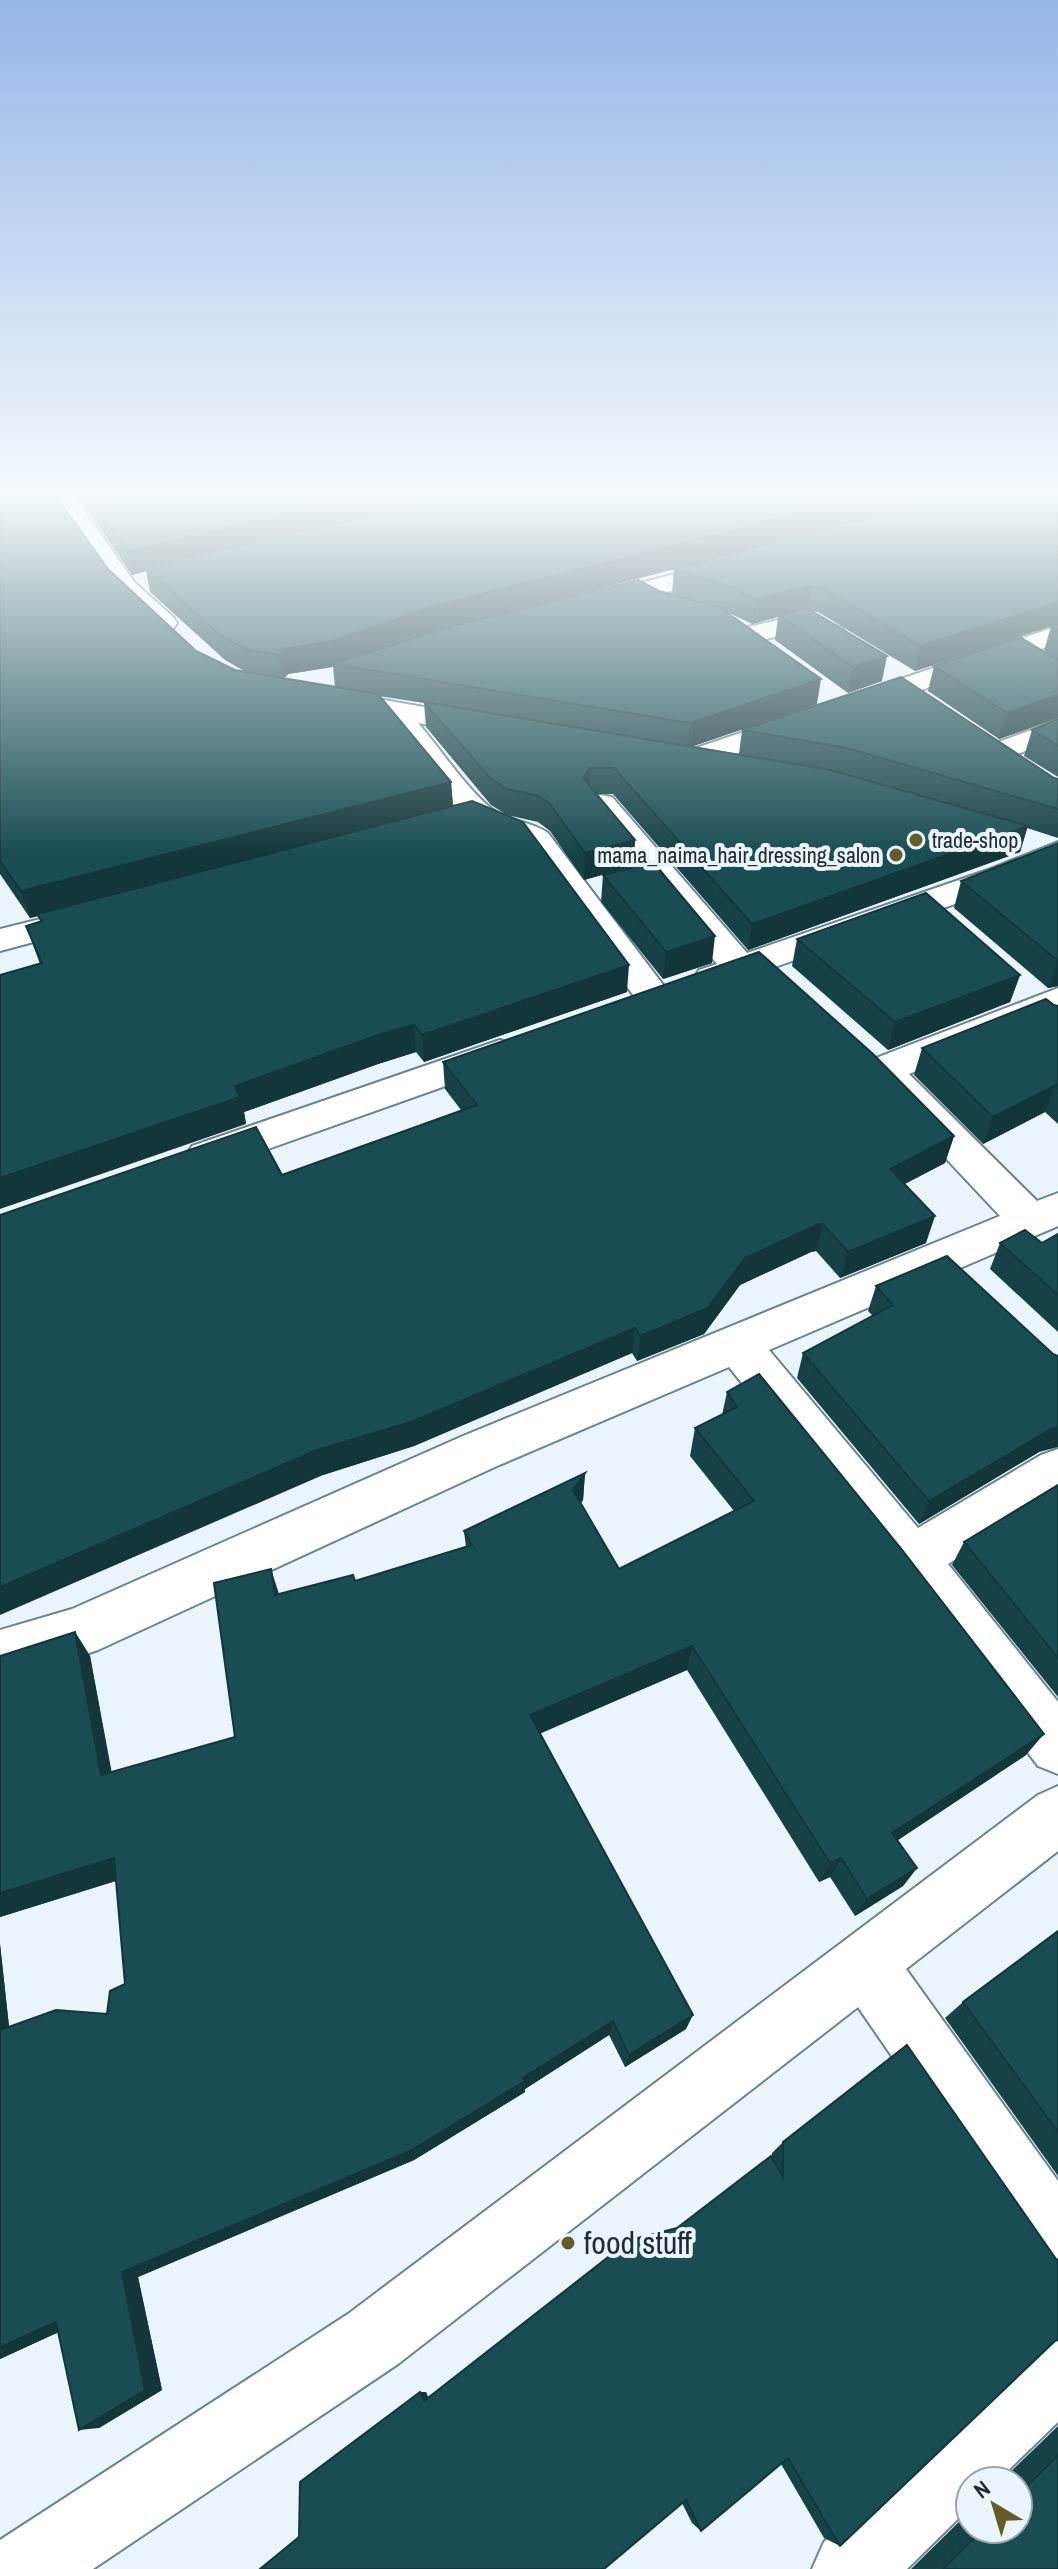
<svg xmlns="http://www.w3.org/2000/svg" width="1058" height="2569" font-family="'Archivo Narrow',sans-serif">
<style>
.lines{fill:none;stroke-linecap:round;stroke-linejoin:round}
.street-casing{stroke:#6a8492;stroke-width:4}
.street{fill:#fff;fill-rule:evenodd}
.wall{fill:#164247;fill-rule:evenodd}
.shaded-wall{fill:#12363a}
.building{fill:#194d53;stroke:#12363a;stroke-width:2}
.poi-dot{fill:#635c29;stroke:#e9f4fb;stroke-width:3}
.labels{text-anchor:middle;stroke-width:8;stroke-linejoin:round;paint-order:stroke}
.far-poi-label{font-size:22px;fill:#212c32;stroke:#e9f4fb;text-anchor:start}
.near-poi-label{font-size:32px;fill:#212c32;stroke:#e9f4fb;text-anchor:start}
</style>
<rect width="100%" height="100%" fill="#e9f4fb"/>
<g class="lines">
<defs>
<g id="street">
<polygon points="50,496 74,496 134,582 173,617 177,623 173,629 155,629 116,592"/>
<polygon points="729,560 738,563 742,568 738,573 595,611 586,609 582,603 586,597"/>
<polygon points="808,613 843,629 846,635 843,641 823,641 804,630 745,644 735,642 732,636 735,630"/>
<polygon points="1058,626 1058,643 697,767 686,770 675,767 671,761 675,755"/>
<path d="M333,691L492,719L497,725L492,731L482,734L418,723C439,747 468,791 492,809C509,822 531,821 548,833L667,990L672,998L667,1006L654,1010L641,1006L525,847C508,834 486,833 467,821L382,717L323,706L319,700L323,694Z"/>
<polygon points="1058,720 1058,739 996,762 985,759 981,753 985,747"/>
<polygon points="601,795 612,797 747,953 988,870 1058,842 1058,864 1012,884 712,989 699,986 694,978 699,970 717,964 585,804 590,797"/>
<polygon points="85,908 97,911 102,918 97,925 0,951 0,929"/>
<polygon points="1058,988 1058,1014 909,1074 1037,1201 1058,1193 1058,1226 769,1350 918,1528 1041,1455 1058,1449 1058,1496 948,1564 1058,1702 1058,1774 1038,1766 894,1575 729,1367 497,1466 98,1650 0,1682 0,1630 72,1609 463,1436 1000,1216 863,1070 868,1061"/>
<polygon points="500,1040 513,1044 519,1053 513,1062 206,1171 192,1166 186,1156 192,1146"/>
<polygon points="1058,1786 1058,1851 906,1969 1058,2181 1058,2274 1034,2263 858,2007 398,2364 93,2569 0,2569 0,2540 348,2314 1038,1795"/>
<polygon points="1058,2335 1058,2422 997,2481 970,2481 970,2507 907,2569 812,2569 824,2542 1032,2345"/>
</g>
</defs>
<use href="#street" class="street-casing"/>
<use href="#street" class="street"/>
</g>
<g class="wall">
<path d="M0,496L108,569L196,651L235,670L244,671L225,660L150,592L146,571L132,575L78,496H1058V718L999,739L928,691L934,666L1055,658L1044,651L1051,626L915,671L818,612L812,611L882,681L848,693L775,640L778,617L752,624L725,611L817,704L692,746L739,754L742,730L1058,779V838L1027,828L1020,852L748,950L613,794H596L635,840L633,866L584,880L550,831L538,822L507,815L491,805L426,727L424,703L379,696L451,782L453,806L627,992L424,1062L416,1052L378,1064L244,1112L246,1124L40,964L26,926L40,921L38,916L30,918L0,874ZM759,547L674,569L672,594L684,598L659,591L537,605ZM333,667L335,687L284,678L288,674Z"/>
<polygon points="1058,719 1058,777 1024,756 1032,730"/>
<polygon points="1058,843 1058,986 1048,988 954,908 961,881"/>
<polygon points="603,875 712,963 663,979 601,902"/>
<polygon points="797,939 1020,975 1010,1002 888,1050 792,966"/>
<polygon points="1054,1005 1058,1006 1058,1124 1045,1112 983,1144 914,1075 922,1048"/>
<polygon points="443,1062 954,1136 945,1163 904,1184 926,1243 840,1278 816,1251 811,1252 740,1285 704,1334 637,1361 632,1353 414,1446 323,1475 282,1175 461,1110 445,1089"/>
<polygon points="1058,1234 1058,1332 990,1269 1000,1243 1042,1243"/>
<polygon points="876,1286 1053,1354 1039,1452 919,1524 797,1378 803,1353 873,1316 868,1311"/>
<polygon points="727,1392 1026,1755 898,1840 917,1868 903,1886 855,1916 830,1877 819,1882 687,1670 540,1733 686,2029 625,2067 609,2035 525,2089 525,2092 414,2160 138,2277 162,2390 99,2428 59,2332 0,2359 0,1944 9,2026 107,2014 125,1984 116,1881 0,1917 75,1632 90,1656 111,1772 235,1737 279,1594 355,1581 466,1547 464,1531 585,1473 583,1500 581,1503 619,1569 734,1511 690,1456 695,1428 722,1415"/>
<polygon points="1058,1485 1058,1697 952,1565 964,1542"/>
<polygon points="1058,1931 1058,2176 945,2018 963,2002"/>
<polygon points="783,2142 1056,2259 1055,2341 840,2546 824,2538 781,2464 701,2531 692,2523 682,2503 299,2537 420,2392 426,2392 428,2397 677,2228 772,2157 772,2153"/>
<polygon points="1058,2426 1058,2569 911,2569 970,2511 970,2529 1018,2529 1018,2481 1001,2481"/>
</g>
<g class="shaded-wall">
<polygon points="370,496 472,496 145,567 146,571 132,575 127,551"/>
<polygon points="868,496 953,496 432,632 333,664 332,667 288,674 283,680 279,655 284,649 431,607"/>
<polygon points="811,586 807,610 779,615 778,617 752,624 755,599"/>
<polygon points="1058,602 1058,624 915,671 921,646"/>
<polygon points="887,656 882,681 848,693 853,667"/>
<polygon points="821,679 817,704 688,748 690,723"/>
<polygon points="1058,695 1058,718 999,739 1007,713"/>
<polygon points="590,768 589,794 583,778"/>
<polygon points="451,782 453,808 30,918 21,891"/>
<polygon points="1028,826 1020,852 748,950 752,924"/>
<polygon points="635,840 633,866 584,880 585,853"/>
<polygon points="715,936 712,963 663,979 666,952"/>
<polygon points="1058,961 1058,986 1048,988"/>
<polygon points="629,965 627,992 424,1062 422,1035"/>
<polygon points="1020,975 1010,1002 888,1050 895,1022"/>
<polygon points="414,1025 416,1052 378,1064 244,1112 246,1124 0,1209 0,1178 235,1086 375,1036"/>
<polygon points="1056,1085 1045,1112 983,1144 993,1117"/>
<polygon points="954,1136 945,1163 882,1196 890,1169"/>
<polygon points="935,1216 926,1243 840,1278 848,1252"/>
<polygon points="823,1224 816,1251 811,1252 740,1285 704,1334 637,1361 640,1336 745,1258 817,1225"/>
<polygon points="635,1328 632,1353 414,1446 323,1475 0,1615 0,1587 317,1450"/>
<polygon points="1058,1427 1058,1447 1039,1452 919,1524 929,1501 1053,1428"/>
<polygon points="585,1473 583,1500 571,1516 573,1490"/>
<polygon points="271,1569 279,1594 275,1595"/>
<polygon points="75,1632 90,1656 116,1795 101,1775"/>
<polygon points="692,1646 687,1670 530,1738 530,1715"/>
<polygon points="1044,1734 1026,1755 880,1852 892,1833"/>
<polygon points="114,1858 128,1877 0,1917 0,1893"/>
<polygon points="841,1858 830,1877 819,1882 830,1863"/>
<polygon points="917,1868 903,1886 855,1916 867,1899"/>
<polygon points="0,1944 11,2046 0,2039"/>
<polygon points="693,2015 686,2029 625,2067 629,2055"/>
<polygon points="613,2021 609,2035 525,2089 525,2092 414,2160 138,2277 162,2390 99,2428 79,2430 122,2272 523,2078"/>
<polygon points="56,2322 76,2324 0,2359 0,2347"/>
<polygon points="420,2392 426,2392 429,2400 424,2401"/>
</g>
<g class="building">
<polygon points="0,496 56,496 108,569 196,651 235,670 378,694 451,782 21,891 0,861"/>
<polygon points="88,496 370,496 127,551"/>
<polygon points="457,496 868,496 431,607 329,642 284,649 279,655 245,649 220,635 145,567"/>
<polygon points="948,496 1058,496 1058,602 921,646 822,588 811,586 755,599 734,588 674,569"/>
<polygon points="638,580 659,591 719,607 821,679 690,723 333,664 452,626"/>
<polygon points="807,608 887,656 853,667 779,615"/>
<polygon points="1058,624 1058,631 1051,626"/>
<polygon points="1020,637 1054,658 1058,659 1058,695 1007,713 934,666"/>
<polygon points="901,677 1054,778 1058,779 1058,809 847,748 742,730"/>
<polygon points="424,702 830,770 1028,826 752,924 614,768 590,768 583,778 635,840 585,853 550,804 538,796 507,789 490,778"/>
<polygon points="1058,719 1058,746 1032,730"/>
<polygon points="472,801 523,822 629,965 422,1035 414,1025 375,1036 235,1086 240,1097 0,1178 0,975 42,963 26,926 42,921 37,914"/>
<polygon points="1058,843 1058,961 961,881"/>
<polygon points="653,862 715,936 666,952 603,875"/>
<polygon points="926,893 1020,975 895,1022 797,939"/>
<polygon points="759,952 873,1054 954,1136 890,1169 935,1216 848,1252 823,1224 817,1225 745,1258 708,1308 640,1336 635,1328 411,1422 317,1450 0,1587 0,1215 256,1127 282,1175 477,1105 443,1062"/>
<polygon points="1046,999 1054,1005 1058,1006 1058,1087 1056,1085 993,1117 922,1048"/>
<polygon points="1025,1230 1042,1243 1058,1234 1058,1295 1000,1243"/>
<polygon points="947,1256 1053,1354 1058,1356 1058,1427 1053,1428 929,1501 803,1353 893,1305 876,1286"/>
<polygon points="759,1374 903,1551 1044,1734 892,1833 917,1868 867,1899 841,1858 830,1863 692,1646 530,1715 693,2015 629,2055 613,2021 523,2078 525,2081 410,2151 122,2272 145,2390 79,2430 56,2322 0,2347 0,2030 56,2010 107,2014 110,1991 125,1984 114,1858 0,1893 0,1656 75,1632 101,1775 235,1737 214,1583 271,1569 275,1595 353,1575 355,1581 472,1545 464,1531 585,1473 573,1490 619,1569 754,1501 695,1428 737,1407 727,1392"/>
<polygon points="1058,1485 1058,1658 964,1542"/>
<polygon points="1058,1931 1058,2132 963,2002"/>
<polygon points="907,2045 1056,2259 1058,2260 1058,2340 1055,2341 840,2546 788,2458 701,2531 686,2500 604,2569 260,2569 299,2537 300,2482 420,2392 424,2401 630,2240 677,2228 771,2156 783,2177 783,2142"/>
<polygon points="1058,2455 1058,2569 943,2569 983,2529 1018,2529 1018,2489 1024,2489"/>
</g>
<linearGradient id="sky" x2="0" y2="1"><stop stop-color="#95b6e8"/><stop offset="0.58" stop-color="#f5fafd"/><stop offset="1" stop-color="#f5fafd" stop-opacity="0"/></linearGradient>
<rect width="1058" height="855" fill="url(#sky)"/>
<g class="poi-dot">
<circle cx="916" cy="840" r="8"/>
<circle cx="896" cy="855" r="8"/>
<circle cx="568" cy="2243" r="8"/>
</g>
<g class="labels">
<g class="far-poi-label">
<text x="932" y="848">trade-shop</text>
<text x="880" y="863" text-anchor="end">mama_naima_hair_dressing_salon</text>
</g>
<g class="near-poi-label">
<text x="584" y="2254">food stuff</text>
</g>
</g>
<g transform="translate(994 2505) rotate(322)"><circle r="38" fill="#e9f4fb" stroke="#99a4ab" stroke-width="2"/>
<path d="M0-6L14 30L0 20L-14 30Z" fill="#635c29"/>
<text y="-12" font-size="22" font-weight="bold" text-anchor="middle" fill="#212c32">N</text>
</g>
</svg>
